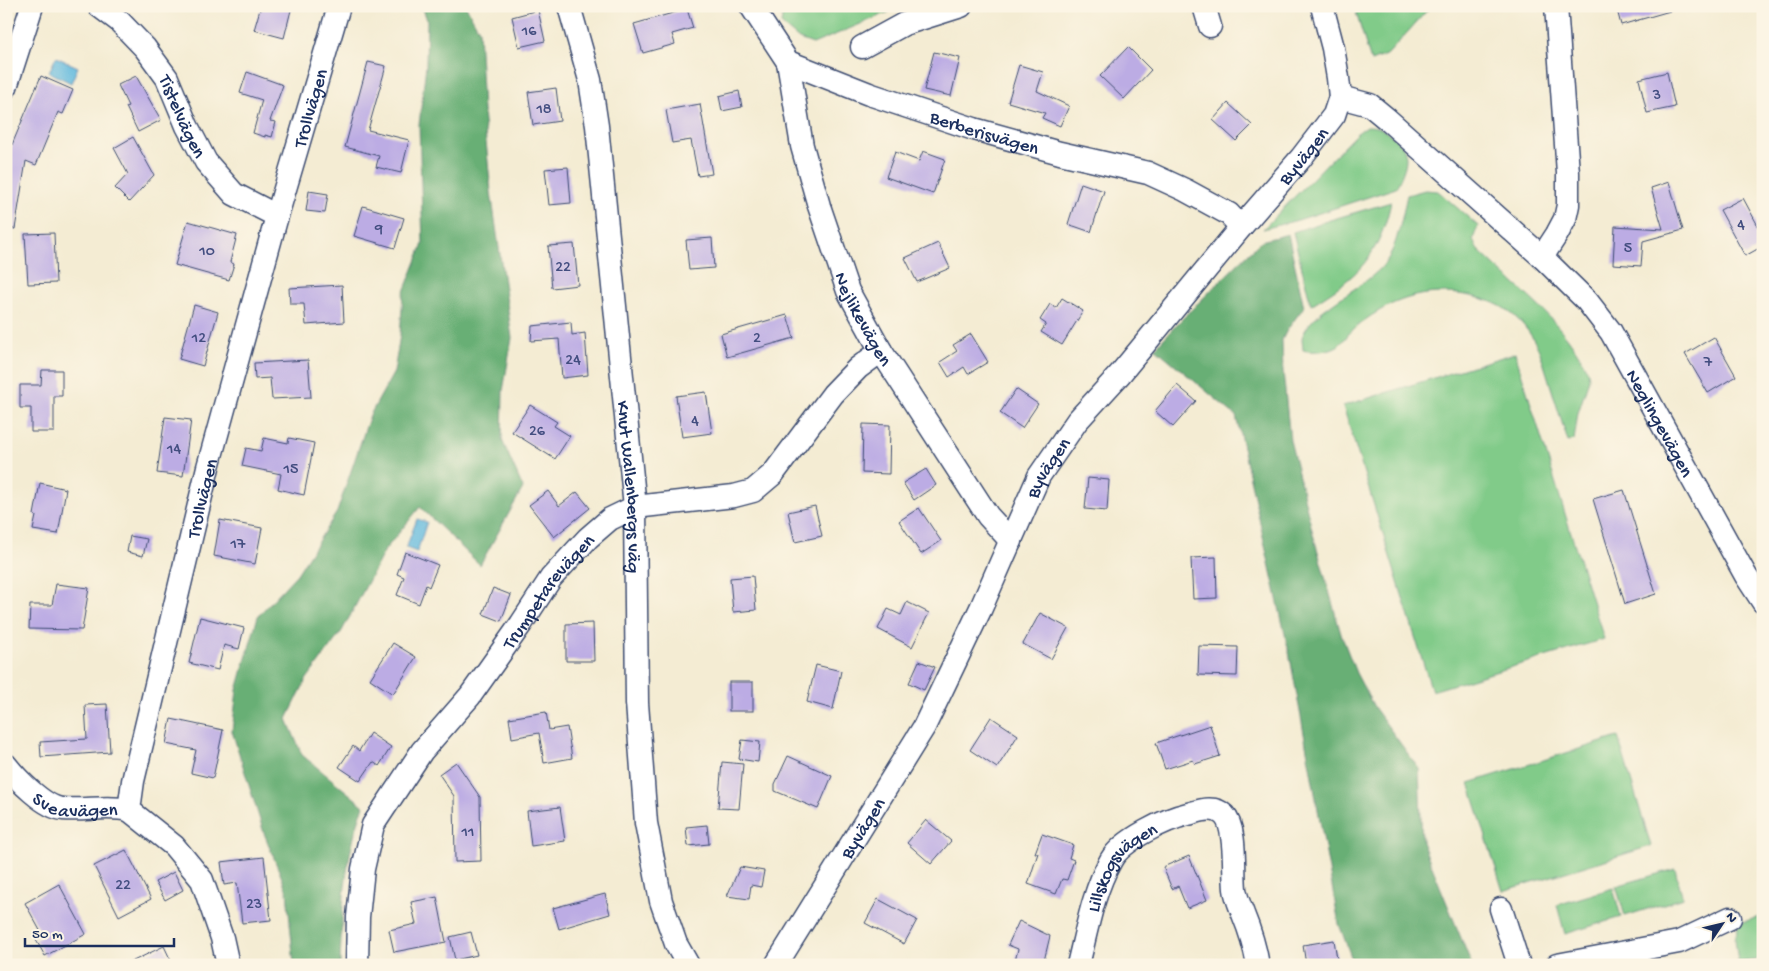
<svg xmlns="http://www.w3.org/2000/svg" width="1769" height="971" font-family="'Gochi Hand',sans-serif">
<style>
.green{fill:#81cb89;stroke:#4e7d74}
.forest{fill:#68af75;stroke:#426f6a}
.water{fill:#60b9de;stroke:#3e749e}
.building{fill:#bcace4}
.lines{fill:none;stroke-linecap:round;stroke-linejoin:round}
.minor-casing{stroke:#3c4b70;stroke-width:25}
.minor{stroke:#fff;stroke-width:22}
.labels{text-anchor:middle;stroke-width:5;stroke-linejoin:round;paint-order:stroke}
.number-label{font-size:16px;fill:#434e80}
.street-label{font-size:19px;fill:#1b2f5e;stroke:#fcf5e5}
</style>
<rect width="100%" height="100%" fill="#fcf5e5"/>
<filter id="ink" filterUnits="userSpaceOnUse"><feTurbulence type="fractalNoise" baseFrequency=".02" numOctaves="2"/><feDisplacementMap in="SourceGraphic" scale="10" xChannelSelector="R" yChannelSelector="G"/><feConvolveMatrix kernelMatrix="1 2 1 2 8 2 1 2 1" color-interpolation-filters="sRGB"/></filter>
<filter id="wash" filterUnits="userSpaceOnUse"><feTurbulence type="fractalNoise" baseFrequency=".0096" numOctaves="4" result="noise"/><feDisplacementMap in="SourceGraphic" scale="20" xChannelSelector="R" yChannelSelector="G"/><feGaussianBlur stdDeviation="1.12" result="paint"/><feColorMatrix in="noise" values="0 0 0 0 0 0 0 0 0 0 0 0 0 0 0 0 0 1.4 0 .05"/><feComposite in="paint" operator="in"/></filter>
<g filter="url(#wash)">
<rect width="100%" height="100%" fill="#f4ecd3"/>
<g class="green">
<polygon points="784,6 887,6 889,12 813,44 799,39 781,24"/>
<polygon points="1354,6 1431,6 1388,54 1371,61"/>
<path d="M1367,126C1377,126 1381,128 1389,134C1414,150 1407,165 1396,188L1298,220L1263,229L1356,134Z"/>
<path d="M1425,190L1438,191L1478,226L1473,239L1477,249C1513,285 1558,316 1583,362C1586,368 1589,373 1589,379L1578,413L1574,440L1568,442L1542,358C1532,329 1510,305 1479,298C1448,290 1420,291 1390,305C1378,311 1365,319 1355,328C1349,332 1345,340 1339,345C1331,351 1312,353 1303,350C1303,345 1301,339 1303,335C1315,305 1366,289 1386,262C1397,247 1403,213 1407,195Z"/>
<path d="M1391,202C1385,230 1374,257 1352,276C1340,287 1325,296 1311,305L1293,232L1330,220Z"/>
<polygon points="1515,353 1604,639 1432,691 1343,406"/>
<polygon points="1618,737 1651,846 1503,891 1469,783"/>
<polygon points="1675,869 1683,898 1625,916 1616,886"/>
<polygon points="1613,888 1621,917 1565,934 1557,905"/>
<polygon points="1763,916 1763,957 1756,960 1738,962 1735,939 1739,923"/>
</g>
<g class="forest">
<path d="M422,6H466L479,30L483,111L491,192L512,338L503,391L502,440L523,488L480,565L420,507L385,550L342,631L306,680L287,719L302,755L364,806C344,857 342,911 340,965H294L287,891L264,833L232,731L237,690L258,616L297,574L337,512L370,415L394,372L400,335L403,294L423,244L419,125L426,65L427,20Z"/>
<polygon points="1288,234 1304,307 1287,330 1282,340 1283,371 1290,440 1313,534 1341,634 1356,673 1374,707 1419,769 1422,842 1472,965 1354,965 1339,924 1289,652 1236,416 1155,348 1180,321 1261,241"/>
</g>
<g class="water">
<polygon points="56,57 78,67 71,83 49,72"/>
<polygon points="417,519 427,522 417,552 406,548"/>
</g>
<g id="blocks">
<g class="building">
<polygon points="261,6 292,6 284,38 254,30"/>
<polygon points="1616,6 1669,6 1670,11 1621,25"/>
<polygon points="687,9 693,28 672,34 675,44 643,53 634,24"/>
<polygon points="538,10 545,41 519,47 512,17"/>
<polygon points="1128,47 1151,70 1124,99 1100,76"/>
<polygon points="934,52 960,58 951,96 924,90"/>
<polygon points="368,62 386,66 368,130 409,140 401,173 376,167 379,156 345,147"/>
<polygon points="1019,65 1043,72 1037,91 1069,106 1060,126 1042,118 1045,113 1008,102"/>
<polygon points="247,72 283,85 270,121 276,122 272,137 265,135 265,137 253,133 262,100 240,93"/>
<polygon points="1667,72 1675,107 1647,113 1639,79"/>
<polygon points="41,76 73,90 63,114 58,112 36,165 26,161 15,229 6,228 6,159"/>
<polygon points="136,76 161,120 138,132 126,107 128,106 118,85"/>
<polygon points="556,88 560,121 533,125 528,92"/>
<polygon points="739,91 742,107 722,111 719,96"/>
<polygon points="1228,103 1252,125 1236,141 1213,120"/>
<polygon points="700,104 712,174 698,176 691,140 672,143 666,110"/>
<polygon points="133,137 154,175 129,202 115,188 128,174 114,148"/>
<polygon points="923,151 945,159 933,194 886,177 895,152 919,161"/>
<polygon points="568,167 571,203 549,205 545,169"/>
<polygon points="1669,182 1683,230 1643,241 1641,266 1613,264 1615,226 1663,229 1651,188"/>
<polygon points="1081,183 1104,191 1091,232 1068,224"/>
<polygon points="309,191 328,194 325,213 306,211"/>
<polygon points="1743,198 1763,235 1763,246 1745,256 1720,210"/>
<polygon points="363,206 404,218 395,248 354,236"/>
<polygon points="188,221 237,235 230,262 234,264 229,280 175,265"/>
<polygon points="54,233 56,283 28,284 25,234"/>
<polygon points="712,238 714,268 689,270 686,240"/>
<polygon points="938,243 950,268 917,282 905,258"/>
<polygon points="574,244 578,285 552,288 548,246"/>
<polygon points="342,285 344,322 306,325 304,304 290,304 289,288"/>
<polygon points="1062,298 1083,311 1062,345 1041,332 1046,324 1040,320 1050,304 1056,308"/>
<polygon points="194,305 218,312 203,366 179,359"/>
<polygon points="787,315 794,338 727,357 721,334"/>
<polygon points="571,322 572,335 585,333 588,375 562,378 559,339 531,341 532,326"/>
<polygon points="971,334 988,362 968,374 964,367 949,377 940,362 957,351 953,345"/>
<polygon points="1714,337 1736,376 1708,393 1685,354"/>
<polygon points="308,360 311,397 272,399 270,378 255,379 254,363"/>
<polygon points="42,370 62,370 62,396 54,396 54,432 31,432 31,408 20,408 20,385 41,385"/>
<polygon points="1177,385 1196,401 1173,427 1155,411"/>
<polygon points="1016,389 1038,404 1022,428 1000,413"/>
<polygon points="706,392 712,433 682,437 676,396"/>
<polygon points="530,405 557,422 554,426 570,436 555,459 512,432"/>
<polygon points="165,417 191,420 183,476 157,473"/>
<polygon points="863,424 890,425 889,474 862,473"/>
<polygon points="264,438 288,443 289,438 314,443 304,495 278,489 281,474 242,466 246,448 261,451"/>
<polygon points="926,469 936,485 914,500 903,483"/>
<polygon points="1088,478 1109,480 1107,511 1085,509"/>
<polygon points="40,483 66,489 58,534 33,530 36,516 34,515"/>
<polygon points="1624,490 1656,594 1625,604 1593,499"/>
<polygon points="548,491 559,506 577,492 590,508 554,537 529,505"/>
<polygon points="815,506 822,536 795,542 788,512"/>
<polygon points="919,508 941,541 921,554 899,521"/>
<polygon points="220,520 262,528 255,564 214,556"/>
<polygon points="130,536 147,539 143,556 127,552"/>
<polygon points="405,552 438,565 429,587 426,585 419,604 397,595 404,577 397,574"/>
<polygon points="1216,557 1217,598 1193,599 1191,558"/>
<polygon points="753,576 756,610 733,612 730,578"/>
<polygon points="56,584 89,588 82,630 29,629 30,605 52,605"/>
<polygon points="493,588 511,595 501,621 483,614"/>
<polygon points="907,602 929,613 912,647 878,629 888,609 901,615"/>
<polygon points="1040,613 1068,628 1051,659 1023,644"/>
<polygon points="200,617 244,628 239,649 224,645 218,670 189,663"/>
<polygon points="593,623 594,661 566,661 566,624"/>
<polygon points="393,643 416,657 393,694 370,679"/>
<polygon points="1199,646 1238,647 1237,676 1198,675"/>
<polygon points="919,661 935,667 924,690 909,683"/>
<polygon points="816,665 841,671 833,709 807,702"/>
<rect x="729" y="682" width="24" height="29"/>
<polygon points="107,704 110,752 41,757 40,742 87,739 85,705"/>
<polygon points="546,712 549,730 567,727 572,758 544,763 539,733 512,738 509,718"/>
<polygon points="991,717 1018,735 997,768 970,750"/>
<polygon points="171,719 223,730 213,778 191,773 196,750 166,744"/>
<polygon points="1210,725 1220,756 1195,764 1193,760 1165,769 1156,743"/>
<polygon points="370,733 391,747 379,766 373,762 360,781 339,767 353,746 359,751"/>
<polygon points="742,740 760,742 758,762 739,759"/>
<polygon points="788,756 832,776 818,809 775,791 775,784"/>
<polygon points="456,762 480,797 481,861 455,862 454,796 439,774"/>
<polygon points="722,762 743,764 739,809 718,808"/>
<polygon points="560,807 565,841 531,846 527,811"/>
<polygon points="926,820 951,841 931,864 907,843"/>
<polygon points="707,825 709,844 688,846 686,827"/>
<polygon points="1042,834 1073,845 1069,858 1074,860 1067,880 1062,879 1056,894 1028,884 1038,853 1035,853"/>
<polygon points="126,850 151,899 119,916 94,866"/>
<polygon points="1189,856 1207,900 1187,908 1178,886 1172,889 1163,867"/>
<polygon points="264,857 271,920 242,923 237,883 224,885 221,862"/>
<polygon points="740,867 764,871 761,887 751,885 749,899 727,896"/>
<polygon points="174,872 183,890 165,900 155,882"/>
<polygon points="59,884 86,934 45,956 36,940 43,936 25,903"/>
<polygon points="605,894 610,914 559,929 553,908"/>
<polygon points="437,897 446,942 394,952 389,930 416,924 411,902"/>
<polygon points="878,899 917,920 904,944 865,923"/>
<polygon points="1019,921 1050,936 1043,965 1014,965 1018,949 1008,945"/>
<polygon points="471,932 477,955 455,960 450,937"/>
<polygon points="1334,940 1338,965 1306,965 1303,945"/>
<polygon points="164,946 173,965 125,965"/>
</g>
</g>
</g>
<g filter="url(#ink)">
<use href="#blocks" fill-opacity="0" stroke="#3c4b70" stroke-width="1"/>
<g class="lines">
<defs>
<g id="minor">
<path id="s1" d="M99,6L119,21L145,48L167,78L187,126L206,162L234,194L277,216"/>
<path id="s2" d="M569,6L590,80L597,126L635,507L637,703L646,823L661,901L676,944L688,965"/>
<path id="s3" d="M751,6L788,62L869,94L974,129L1060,153L1148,173L1185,190L1229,214L1241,227"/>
<polyline points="1204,6 1210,26"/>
<polyline points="862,47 904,24 961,6"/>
<path id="s4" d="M788,62L802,146L819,206L848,291L881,351L988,516L1011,541"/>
<polyline points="6,87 32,6"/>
<path id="s5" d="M1340,97L1370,105L1387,119L1542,257L1587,301L1611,332L1746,576L1763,602"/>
<polyline points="1542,257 1557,234 1565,219 1568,205 1568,173 1556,6"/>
<path id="s6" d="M6,765C17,779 45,808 63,809C86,811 107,805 129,810"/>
<polyline points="1501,909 1519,965"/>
<path id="s7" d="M228,965L222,938L202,880L174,846L129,810L133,781L208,467L277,216L339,6"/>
<path id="s8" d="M357,965L358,917L363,869L373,825L422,751L470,696L521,624L551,578L588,538L610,519L635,507L734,496L753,491L773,474L833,394L858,368L881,351"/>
<path id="s9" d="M776,965L924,727L981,608L1039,476L1077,421L1120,374L1241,227L1301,158L1334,115L1340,97L1338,78L1333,48L1322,6"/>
<path id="s10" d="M1078,965C1087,929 1093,892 1111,860C1122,840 1166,819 1188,814C1199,811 1214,805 1224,815C1237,828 1233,870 1235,889C1236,897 1240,906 1243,914C1250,931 1255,947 1258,965"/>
<polyline points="1557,965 1679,942 1730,918"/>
</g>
</defs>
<use href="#minor" class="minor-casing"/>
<use href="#minor" class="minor"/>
</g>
</g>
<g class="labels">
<g class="number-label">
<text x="529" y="35">16</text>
<text x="1657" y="99">3</text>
<text x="544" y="113">18</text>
<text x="1741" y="229">4</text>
<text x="379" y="233">9</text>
<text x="1628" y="252">5</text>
<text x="207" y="255">10</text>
<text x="563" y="271">22</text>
<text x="199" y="342">12</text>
<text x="757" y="342">2</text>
<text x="573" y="364">24</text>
<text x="1708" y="366">7</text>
<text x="695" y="425">4</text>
<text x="537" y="435">26</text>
<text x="174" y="453">14</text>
<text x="291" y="473">15</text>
<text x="238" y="548">17</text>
<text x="468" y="836">11</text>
<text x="123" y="889">22</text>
<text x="254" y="908">23</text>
</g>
<g class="street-label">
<text dy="7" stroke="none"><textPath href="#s7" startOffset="916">Trollvägen</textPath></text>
<text dy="7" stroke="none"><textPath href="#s1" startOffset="141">Tistelvägen</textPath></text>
<text dy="7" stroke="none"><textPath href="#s3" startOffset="276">Berberisvägen</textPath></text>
<text dy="7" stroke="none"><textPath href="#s9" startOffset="972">Byvägen</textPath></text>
<text dy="7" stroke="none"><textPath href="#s4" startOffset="269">Nejlikevägen</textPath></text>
<text dy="7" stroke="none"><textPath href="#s5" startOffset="466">Neglingevägen</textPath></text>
<text dy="7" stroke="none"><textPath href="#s9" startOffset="568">Byvägen</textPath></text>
<text dy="7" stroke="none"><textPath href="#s2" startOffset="486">Knut Wallenbergs väg</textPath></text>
<text dy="7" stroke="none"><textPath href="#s7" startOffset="511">Trollvägen</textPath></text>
<text dy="7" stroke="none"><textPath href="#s8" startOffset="434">Trumpetarevägen</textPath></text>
<text dy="7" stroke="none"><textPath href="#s6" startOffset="85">Sveavägen</textPath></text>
<text dy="7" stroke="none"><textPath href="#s9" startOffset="162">Byvägen</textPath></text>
<text dy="7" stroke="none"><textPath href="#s10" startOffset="111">Lillskogsvägen</textPath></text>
</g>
</g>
<rect width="1769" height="971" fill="none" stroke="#fcf5e5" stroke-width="25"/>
<g transform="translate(1722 924) rotate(55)" stroke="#fcf5e5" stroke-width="4" paint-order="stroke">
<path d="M0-4L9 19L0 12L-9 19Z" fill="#1b2f5e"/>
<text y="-8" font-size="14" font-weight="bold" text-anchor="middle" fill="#1b2f5e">N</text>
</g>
<path d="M25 938v8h149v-8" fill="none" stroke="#1b2f5e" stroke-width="2.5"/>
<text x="32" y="938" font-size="15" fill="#1b2f5e" stroke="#fcf5e5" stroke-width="4" paint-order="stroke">50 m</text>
</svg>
